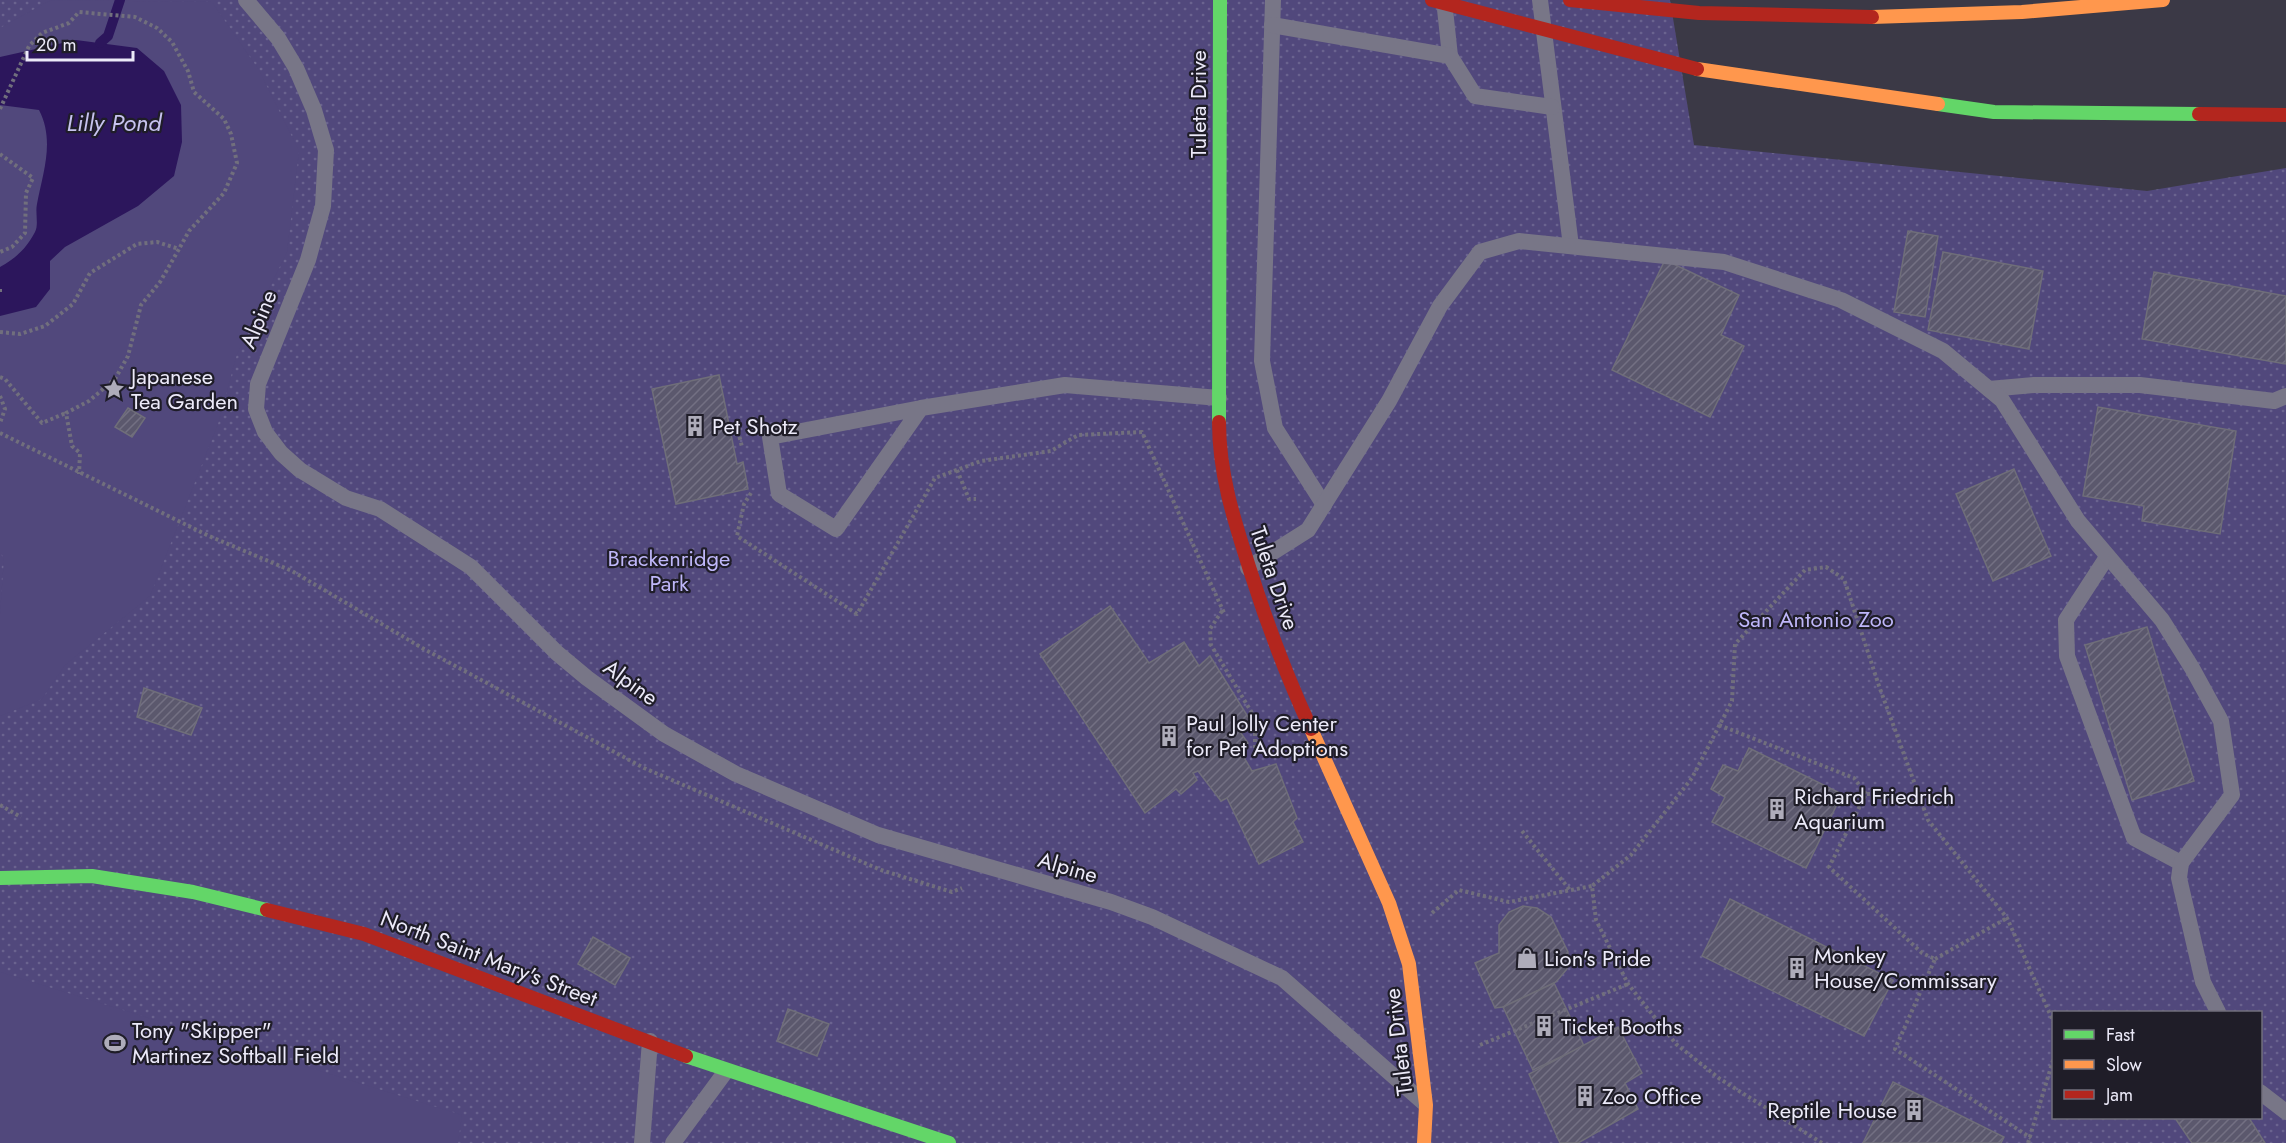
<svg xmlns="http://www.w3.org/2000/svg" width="2286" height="1143" font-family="Jost,sans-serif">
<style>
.grass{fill:url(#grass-dots);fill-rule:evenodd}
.garden{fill:#51487c}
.water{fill:#2c165c}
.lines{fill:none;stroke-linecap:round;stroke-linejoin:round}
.stream{stroke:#2c165c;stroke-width:10}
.building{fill:url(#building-hatch);stroke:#6f6e79;stroke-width:1.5}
.path{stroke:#716f7d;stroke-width:4;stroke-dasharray:3 3;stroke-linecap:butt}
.lane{stroke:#787687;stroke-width:16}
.fast{stroke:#63d668;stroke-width:14}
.slow{stroke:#ff974d;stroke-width:14}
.jam{stroke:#b3261e;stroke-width:14}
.jam-bridge{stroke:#b3261e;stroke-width:14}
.labels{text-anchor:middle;stroke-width:4.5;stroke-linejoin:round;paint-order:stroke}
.street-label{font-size:22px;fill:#eceaf9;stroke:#1f1d28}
.poi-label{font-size:22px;fill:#eceaf9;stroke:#1f1d28;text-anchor:start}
.park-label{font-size:22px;fill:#bfb7f9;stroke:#1f1d28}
.water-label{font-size:24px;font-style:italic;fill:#c7c3ef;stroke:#1f1d28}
</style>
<defs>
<pattern id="grass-dots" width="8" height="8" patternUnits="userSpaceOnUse" patternTransform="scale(1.5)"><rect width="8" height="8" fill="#51487c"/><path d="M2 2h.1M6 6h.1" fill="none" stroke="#6a638f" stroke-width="1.8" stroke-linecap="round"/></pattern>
<pattern id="building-hatch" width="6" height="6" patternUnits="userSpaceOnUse" patternTransform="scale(1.5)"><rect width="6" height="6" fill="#5b586d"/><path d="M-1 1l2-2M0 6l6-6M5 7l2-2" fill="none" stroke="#737083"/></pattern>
</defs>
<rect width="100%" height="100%" fill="#3b3946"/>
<path class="grass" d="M0,0H1670L1694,145L2147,191L2286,168V1143H0ZM2054,1012H2260V1118H2054Z"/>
<g class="garden">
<polygon points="51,0 212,2 259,70 299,151 287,252 237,354 218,424 150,596 65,665 42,699 0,716 0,614 4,558 0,552 0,28"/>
<polygon points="0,972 462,1115 458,1143 0,1143"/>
</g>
<path class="water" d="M76,40L137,48L164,71L181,105L182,142L174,176L138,206L65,247L50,261V289L36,307L0,316V267C16,258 26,249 35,232C39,224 35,213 37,204C43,172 55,141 39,110L0,105V57Z"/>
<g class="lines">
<polyline class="stream" points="100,43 108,36 120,0"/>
</g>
<g class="building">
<polygon points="1908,231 1938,236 1925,317 1894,312"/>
<polygon points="1943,252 2043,271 2029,349 1928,330"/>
<polygon points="1665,260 1739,295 1721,335 1744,346 1710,417 1612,370"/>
<polygon points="2154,272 2286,296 2286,364 2142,339"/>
<polygon points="719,375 737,464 743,462 748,489 676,504 652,389"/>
<polygon points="2098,407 2236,431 2220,534 2142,521 2144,506 2083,496"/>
<polygon points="128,408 145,418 132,437 115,427"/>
<polygon points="2014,469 2051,556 1993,581 1956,494"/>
<polygon points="1110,606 1149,663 1184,642 1199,666 1210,656 1250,720 1238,729 1248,743 1239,749 1252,771 1276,764 1297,818 1293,822 1303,842 1259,864 1227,798 1221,801 1198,771 1193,773 1197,780 1181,794 1176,789 1145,813 1040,654"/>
<polygon points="2147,627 2194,781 2132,800 2085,645"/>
<polygon points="144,688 202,708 191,735 137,717"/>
<polygon points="1749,748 1842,794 1806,868 1712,822 1725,797 1711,789 1723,765 1738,771"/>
<polygon points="1730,899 1893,980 1864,1036 1702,956"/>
<polygon points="1523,906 1537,908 1551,917 1568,952 1567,969 1556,982 1503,1007 1495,1008 1475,963 1499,953 1499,925 1509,912"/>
<polygon points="593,937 630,958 615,985 578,964"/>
<polygon points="1554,983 1584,1046 1533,1070 1503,1007"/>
<polygon points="788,1009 829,1024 817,1056 777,1041"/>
<polygon points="1618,1027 1642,1073 1625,1083 1638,1109 1578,1143 1560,1143 1529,1074"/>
<polygon points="1893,1082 2004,1137 2001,1143 1863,1143"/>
<polygon points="2175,1118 2249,1118 2265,1143 2192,1143"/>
</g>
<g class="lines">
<g class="path">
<polyline points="0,109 29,46 42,33 69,23 79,12 135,17 157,28 172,42 188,71 194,92 224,119 231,134 237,163 224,193 189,231 179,249"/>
<polyline points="0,154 33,178 26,193 25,233 12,247 0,252"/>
<polyline points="0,289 0,294"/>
<polyline points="0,332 20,334 45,326 73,304 90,273 137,244 157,242 179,249 160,282 141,305 128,356 115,379 89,401 66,413 72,446 80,453 79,474"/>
<polyline points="0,377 5,379 42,423 66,413"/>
<polyline points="0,396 5,409 0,423"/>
<polyline points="738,431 742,447"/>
<polyline points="0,433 209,536 292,571 424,649 644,768 881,870 952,892 962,888"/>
<polyline points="957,470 969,499 976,499"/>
<polyline points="751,493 744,504 737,536 857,614 935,478 981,461 1051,451 1078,435 1142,432 1225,615"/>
<polyline points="1222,611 1210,629 1211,645 1255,718 1255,756"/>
<polyline points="1719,725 1854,778 1866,794"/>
<polyline points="1918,795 1866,794 1829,867 1922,953 1935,959 1895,1049 2031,1138"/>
<polyline points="0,805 21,817"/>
<polyline points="1522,831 1570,890"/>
<polyline points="1432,913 1459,890 1509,902 1592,886"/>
<polyline points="1935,959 2007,918"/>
<polyline points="1480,1045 1628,984"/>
<polyline points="1822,1143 1720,1079 1676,1044 1628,984 1596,920 1592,886 1631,855 1692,778 1732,701 1735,644 1805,570 1826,567 1844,579 1879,686 1928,820 2007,918 2054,1023"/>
<polyline points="2028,1143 2054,1057"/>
</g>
<g class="lane">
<polyline points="246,0 278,38 296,68 314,110 326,150 323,206 308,260 258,384 256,409 265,432 281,453 300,470 346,498 380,509 471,567 557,653 587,678 664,734 736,774 878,835 1111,902 1152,917 1282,978 1423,1102"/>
<polyline points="1273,0 1262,361 1275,428 1324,505"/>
<polyline points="1444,0 1450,56"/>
<polyline points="1540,0 1571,246"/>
<polyline points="1272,25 1450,56 1475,96 1552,107"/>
<polyline points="1989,389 2034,385 2140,385 2274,401 2286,396"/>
<polyline points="921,408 836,529 779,494 770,437 921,408 1065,385 1219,398"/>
<polyline points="2107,557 2066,620 2067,656 2134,838 2181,863"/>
<polyline points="1248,568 1308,530 1389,401 1440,306 1480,252 1519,241 1724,262 1841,300 1943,351 2002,400 2078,521 2162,620 2192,668 2221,721 2232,795 2181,863 2179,878 2203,982 2218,1012"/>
<polyline points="2260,1092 2286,1112"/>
<polyline points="642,1143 650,1041"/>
<polyline points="673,1143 726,1071"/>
</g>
<g class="fast">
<polyline points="1938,104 1994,112 2199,114"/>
<polyline points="1219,422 1220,0"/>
<polyline points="0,878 92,876 193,892 267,910"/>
<polyline points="686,1056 949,1143"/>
</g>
<g class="slow">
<polyline points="1872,17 2022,12 2163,0"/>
<polyline points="1697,69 1938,104"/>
<polyline points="1311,729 1389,903 1409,964 1426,1105 1424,1143"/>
</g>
<g class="jam">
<polyline points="1570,0 1699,13 1872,17"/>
<polyline points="2199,114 2286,115"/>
<path d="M1219,422C1219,474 1234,520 1250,570C1267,624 1287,677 1311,729"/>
<polyline points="267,910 364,934 686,1056"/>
</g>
<polyline class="jam-bridge" points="1432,0 1697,69"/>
</g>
<defs>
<symbol id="sight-bare" viewBox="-9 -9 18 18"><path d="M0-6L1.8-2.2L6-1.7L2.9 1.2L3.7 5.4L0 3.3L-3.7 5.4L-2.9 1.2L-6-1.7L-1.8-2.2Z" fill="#aeacba" stroke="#1f1d28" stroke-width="2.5" paint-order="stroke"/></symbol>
<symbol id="building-bare" viewBox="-9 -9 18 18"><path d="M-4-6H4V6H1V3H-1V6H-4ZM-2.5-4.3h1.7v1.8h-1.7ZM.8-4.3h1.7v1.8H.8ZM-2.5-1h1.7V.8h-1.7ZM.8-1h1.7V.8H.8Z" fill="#aeacba" stroke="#1f1d28" stroke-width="2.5" paint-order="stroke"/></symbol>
<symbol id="shop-bare" viewBox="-9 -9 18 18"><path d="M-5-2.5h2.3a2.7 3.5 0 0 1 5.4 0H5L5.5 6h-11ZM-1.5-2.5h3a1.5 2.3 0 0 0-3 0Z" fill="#aeacba" stroke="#1f1d28" stroke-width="2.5" paint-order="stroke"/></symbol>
<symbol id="stadium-bare" viewBox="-9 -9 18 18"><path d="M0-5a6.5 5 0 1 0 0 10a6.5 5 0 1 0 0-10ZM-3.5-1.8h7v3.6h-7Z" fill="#aeacba" stroke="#1f1d28" stroke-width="2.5" paint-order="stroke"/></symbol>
</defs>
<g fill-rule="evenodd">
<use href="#sight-bare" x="99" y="374" width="30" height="30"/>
<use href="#building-bare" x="680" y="411" width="30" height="30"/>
<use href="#building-bare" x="1154" y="721" width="30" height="30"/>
<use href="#building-bare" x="1762" y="794" width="30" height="30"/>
<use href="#shop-bare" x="1512" y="943" width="30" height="30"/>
<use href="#building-bare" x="1782" y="953" width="30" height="30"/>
<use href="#building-bare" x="1529" y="1011" width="30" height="30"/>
<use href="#stadium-bare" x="100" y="1028" width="30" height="30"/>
<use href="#building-bare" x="1570" y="1081" width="30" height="30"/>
<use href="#building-bare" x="1899" y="1095" width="30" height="30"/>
</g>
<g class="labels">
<g class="street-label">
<text transform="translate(1198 104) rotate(-90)" y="8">Tuleta Drive</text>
<text transform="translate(258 319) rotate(-67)" y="8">Alpine</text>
<text transform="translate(1275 578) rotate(71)" y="8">Tuleta Drive</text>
<text transform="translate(631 682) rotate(36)" y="8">Alpine</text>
<text transform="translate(1068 867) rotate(16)" y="8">Alpine</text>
<text transform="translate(489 958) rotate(21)" y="8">North Saint Mary's Street</text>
<text transform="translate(1398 1042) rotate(-97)" y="8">Tuleta Drive</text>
</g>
<g class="poi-label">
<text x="131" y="384">Japanese<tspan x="131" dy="25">Tea Garden</tspan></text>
<text x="712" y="434">Pet Shotz</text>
<text x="1186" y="731">Paul Jolly Center<tspan x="1186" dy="25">for Pet Adoptions</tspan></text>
<text x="1794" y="804">Richard Friedrich<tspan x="1794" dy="25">Aquarium</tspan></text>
<text x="1814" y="963">Monkey<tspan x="1814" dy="25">House/Commissary</tspan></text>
<text x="1544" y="966">Lion's Pride</text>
<text x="1561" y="1034">Ticket Booths</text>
<text x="132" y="1038">Tony "Skipper"<tspan x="132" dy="25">Martinez Softball Field</tspan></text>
<text x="1602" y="1104">Zoo Office</text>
<text x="1897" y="1118" text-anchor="end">Reptile House</text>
</g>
<g class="park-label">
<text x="669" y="566">Brackenridge<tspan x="669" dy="25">Park</tspan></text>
<text x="1816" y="627">San Antonio Zoo</text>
</g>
<g class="water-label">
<text x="114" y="131">Lilly Pond</text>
</g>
</g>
<rect x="2052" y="1011" width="210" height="108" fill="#1f1d28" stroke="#716f7c" stroke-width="1.5"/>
<rect x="2064" y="1030" width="30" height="9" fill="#63d668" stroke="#716f7c" stroke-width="1.5"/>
<text x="2106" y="1041" font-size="18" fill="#eceaf9">Fast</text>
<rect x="2064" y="1060" width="30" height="9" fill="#ff974d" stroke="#716f7c" stroke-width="1.5"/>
<text x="2106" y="1071" font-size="18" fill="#eceaf9">Slow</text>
<rect x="2064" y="1090" width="30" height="9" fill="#b3261e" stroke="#716f7c" stroke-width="1.5"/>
<text x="2106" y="1101" font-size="18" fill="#eceaf9">Jam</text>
<path d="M27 51v9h106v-9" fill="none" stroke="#eceaf9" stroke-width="3"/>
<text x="36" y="51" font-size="18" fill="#eceaf9" stroke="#1f1d28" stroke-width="4.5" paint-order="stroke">20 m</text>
</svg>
